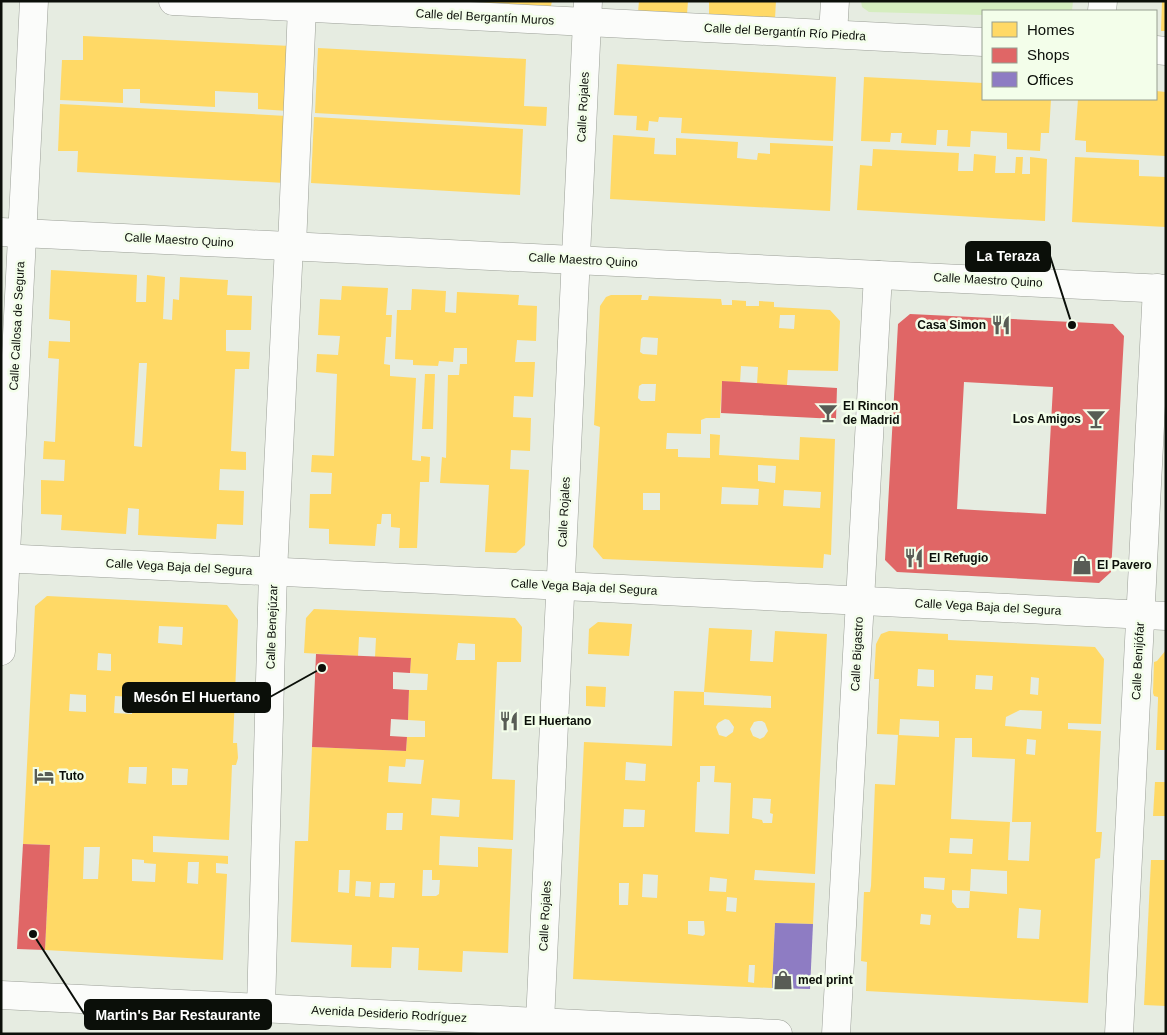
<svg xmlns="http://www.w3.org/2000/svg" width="1167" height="1035" font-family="Arial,sans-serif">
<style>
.green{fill:#d5edbf}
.homes{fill:#ffd966;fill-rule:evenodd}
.shops{fill:#e06666;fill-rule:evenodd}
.offices{fill:#8e7cc3}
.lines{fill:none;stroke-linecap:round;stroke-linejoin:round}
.minor-casing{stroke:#9b9f97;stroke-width:29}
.minor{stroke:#fbfcfa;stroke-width:28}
.labels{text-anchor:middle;stroke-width:5;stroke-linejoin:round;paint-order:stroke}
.street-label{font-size:12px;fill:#0b0f09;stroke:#f3feea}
.poi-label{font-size:12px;font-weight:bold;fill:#0b0f09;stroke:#f3feea;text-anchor:start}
.leader{fill:none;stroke:#0b0f09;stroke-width:2}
.callout-dot{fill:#0b0f09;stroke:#f3feea;stroke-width:2}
.callout{fill:#0b0f09;stroke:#0b0f09;stroke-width:2}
.callout-label{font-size:14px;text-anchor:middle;font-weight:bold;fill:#fff}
</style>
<rect width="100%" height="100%" fill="#e6ece1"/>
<polygon class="green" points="861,1 1073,1 1072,11 983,11 983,15 869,12 862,7"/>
<g class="homes">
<polygon points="481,1 552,1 551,6 481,3"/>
<polygon points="639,1 688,1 687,14 638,12"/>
<polygon points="709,1 776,1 775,18 709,15"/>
<polygon points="1162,1 1166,1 1166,31 1161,31"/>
<polygon points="83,36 291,46 288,111 258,109 258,93 215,91 215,107 140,103 140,89 123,89 123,103 60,100 62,60 83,60"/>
<polygon points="318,48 526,59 524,106 547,107 546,126 315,113"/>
<polygon points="617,64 836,77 833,141 681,133 682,118 659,117 658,122 649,121 648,131 636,130 637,116 614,115"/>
<polygon points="864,77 983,83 983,99 1051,99 1049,133 1041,133 1040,151 1007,149 1007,133 971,131 970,147 947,146 948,130 937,130 936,145 901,143 902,133 891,133 890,142 861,141"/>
<polygon points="1156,91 1166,92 1166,156 1086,152 1086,141 1075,140 1078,99 1156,99"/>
<polygon points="60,104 287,116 285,183 77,172 78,151 58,151"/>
<polygon points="314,117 523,129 520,195 311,183"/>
<polygon points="613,135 655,138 654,154 676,155 676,138 738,142 737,158 757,160 758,153 770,154 770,143 833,146 830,211 610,199"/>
<polygon points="873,149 959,153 958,171 973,171 974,154 996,156 995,173 1015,173 1016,157 1023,157 1022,174 1030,174 1030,157 1047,159 1045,221 857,210 860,165 872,166"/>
<polygon points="1075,157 1139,160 1139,176 1166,177 1166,227 1072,222"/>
<path d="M51,270L137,275L136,302H146L147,275L165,277L163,319L172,320L173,299L179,300L180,277L228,280L227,295L252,296L251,330H226V351L250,352L249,369H235L231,451L246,452V470L220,469L219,490L244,491L243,525L217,524L216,539L138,535L139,509L128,508L126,534L61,530L62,515L41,514V480L64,481L65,460L43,459L44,441L55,442L59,359L48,358L49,341L70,342V321L49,319ZM139,363H147L142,447L134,446Z"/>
<polygon points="342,286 388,288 386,315 392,315 391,337 386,337 384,364 390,365 390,376 416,378 412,460 421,461 421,456 430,457 429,482 420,482 417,548 399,548 400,528 391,527 391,514 382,514 381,524 377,524 375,546 329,544 329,529 309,528 310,494 331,494 332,473 311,472 312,455 334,456 337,374 316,372 317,354 338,355 340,336 318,335 320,299 341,300"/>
<polygon points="412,289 446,291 445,312 456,313 457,292 519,295 518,305 537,306 536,341 517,340 515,362 535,362 533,397 514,396 513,417 531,418 530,451 511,450 510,469 529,470 525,545 516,553 485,552 489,485 440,483 442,457 446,458 448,375 459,375 460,364 467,364 467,348 454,348 453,362 439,361 438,366 413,365 413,360 395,359 397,310 411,310"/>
<path d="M611,295H642L641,300H648L649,296L721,299L722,305H732V300L746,301V306H759V301L774,302V307L830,310L840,321L838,371L788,370L787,385H776L757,384L758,367L741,366L740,383L722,381L720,418H706L701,420V434L667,433L666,449H678V457L710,458V434L720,435L719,455L799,460L800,437L835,439L831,555L824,554L823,568L603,559L593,547L600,427L594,425L600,306L606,297ZM780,315H795L794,329L779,328ZM643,337L658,338L657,355L643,354L640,352L641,339ZM642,384H656L655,401H641L638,398L639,386ZM758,465L776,466L775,483L758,481ZM722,487L759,489L758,505L721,504ZM784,490L821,492L820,508L783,506ZM643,493H660V510H643Z"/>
<polygon points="425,374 435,374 433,429 422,429"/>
<path d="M47,596L227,605L238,620L233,743H237L238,758L236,765H232L229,840L153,836V852L228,856V864L216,863V873L227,874L223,960L45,950L50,845L23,844L35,606ZM159,626L183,627L182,645L158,643ZM98,653L111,654V671L97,670ZM155,692L179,693L178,710L153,708ZM70,694L86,695V712L69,711ZM115,696L132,697V714L114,713ZM129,767H147L146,784L128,783ZM172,768L188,769L187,785H172ZM84,847H100L98,879H83ZM132,859L144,860V863L156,864L155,882L132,881ZM188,862H199L198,884L187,883Z"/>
<path d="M314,609L515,618L522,627L521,662H497L492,779L515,780L513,840L440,836L439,865L478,867V847L512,849L508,953L463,951L462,972L418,970L419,948L392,947L391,968L351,967L352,945L291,942L295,841H308L312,747L406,751L407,737H425V721L408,720L409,690H427L428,674L410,673L411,658L375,657L376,638L359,637L358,656L304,653L306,618ZM458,643L475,644V660H456ZM406,759L424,760L421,784L388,782L389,766L405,767ZM432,798L460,800L459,817L431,815ZM387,813H403L402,830H386ZM339,870H350L349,893L338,892ZM423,870H432V880H440L439,894L436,896H422ZM356,881L371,882L370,897L355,896ZM380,883H395L394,898L379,897Z"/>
<polygon points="598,622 632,624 629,656 588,654 589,629"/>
<path d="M709,628L752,630L750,661L773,662L775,631L827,634L815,874L755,870L754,880L815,883L813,924L775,923L772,988L573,979L584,742L672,746L674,691L704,692ZM704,692L771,696V708L704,705ZM725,719L729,720L734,727L733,732L726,737L719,735L716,727L718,723ZM758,721H762L765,723L768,731L764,737L760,739L753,736L750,729L754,722ZM626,762L646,764L645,781L625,780ZM700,766H715L714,782L731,783L729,834L695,832L697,782H700ZM753,798L771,799L770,813L773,814L772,823H763L762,820L752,818ZM624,809L645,810L644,827H623ZM643,874L658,875L657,898L642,897ZM710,877L727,879L726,892L709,891ZM619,883H629L628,905H619ZM727,897L737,898L736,912L726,911ZM688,921H704L705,934L703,936L688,934ZM749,965H755L754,983L748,982Z"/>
<path d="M889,631L948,634V640L1095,647L1104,659L1101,724L1068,723V729L1101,731L1096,832H1102L1100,858L1095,859L1088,1003L866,991L867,962L861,961L864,892H870L871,886L875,784L895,785L898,735L939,737V721L900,719L899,735L877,734L879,679H874L876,644L881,634ZM918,669L934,670V687L917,686ZM976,675L993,676L992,690L975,689ZM1031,677L1039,678L1038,695L1030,694ZM1020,710L1042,711L1041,729L1005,726L1006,717ZM955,738H972V757L1015,759L1012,822H1031L1029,861L1008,860L1010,822L951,819ZM1027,739L1036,740L1035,755L1026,754ZM950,838L973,839L972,854L949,853ZM971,869L1007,871V894L970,891L969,908H957L952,902V890L970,891ZM924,877L945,878L944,890L924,888ZM1019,908L1041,910L1039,939L1017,938ZM921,914L931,915L930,925L920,924Z"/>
<polygon points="1166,650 1166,750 1156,750 1158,700 1158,697 1154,696 1153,693 1154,662 1157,661"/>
<polygon points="586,686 606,687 605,707 586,706"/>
<polygon points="1155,782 1166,782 1166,816 1153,816"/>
<polygon points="1151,860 1166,860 1166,1006 1144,1005"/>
</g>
<g class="shops">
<path d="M910,314L1113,324L1124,336L1111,572L1099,583L897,572L885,560L898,324ZM964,382L1053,387L1046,514L957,509Z"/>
<polygon points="722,381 837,388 836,419 721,413"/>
<polygon points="316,654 411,658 410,673 393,672 393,689 409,690 408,720 391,719 390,736 407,737 406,751 312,747"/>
<polygon points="23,844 50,845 45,950 17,949"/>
</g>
<polygon class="offices" points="775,923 813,924 810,989 772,988"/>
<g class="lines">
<defs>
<g id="minor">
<polyline points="173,1 983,42"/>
<polyline points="1102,11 1103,1"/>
<polyline points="833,34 835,1"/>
<polyline points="1156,50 1166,51"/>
<polyline points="1,232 1166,289"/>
<polyline points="292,246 302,7"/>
<polyline points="1,558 1166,616"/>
<polyline points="1,651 34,1"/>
<polyline points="1,995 778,1034"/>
<polyline points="261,1008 273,572 289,246"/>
<polyline points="540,1022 588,1"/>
<polyline points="836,1034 878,275"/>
<polyline points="1119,1034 1157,288"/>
</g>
</defs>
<use href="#minor" class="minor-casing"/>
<use href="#minor" class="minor"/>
</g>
<defs>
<symbol id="restaurant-bare" viewBox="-9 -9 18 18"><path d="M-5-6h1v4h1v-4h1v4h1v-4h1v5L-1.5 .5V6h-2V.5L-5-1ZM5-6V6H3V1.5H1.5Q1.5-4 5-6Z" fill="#585c55" stroke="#f3feea" stroke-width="2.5" paint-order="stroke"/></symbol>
<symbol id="bar-bare" viewBox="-9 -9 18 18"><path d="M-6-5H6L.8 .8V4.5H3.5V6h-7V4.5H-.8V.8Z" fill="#585c55" stroke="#f3feea" stroke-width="2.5" paint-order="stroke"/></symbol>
<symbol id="shop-bare" viewBox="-9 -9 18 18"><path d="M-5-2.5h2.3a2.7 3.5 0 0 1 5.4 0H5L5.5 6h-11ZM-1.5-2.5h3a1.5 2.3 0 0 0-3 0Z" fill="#585c55" stroke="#f3feea" stroke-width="2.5" paint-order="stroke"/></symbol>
<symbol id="hotel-bare" viewBox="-9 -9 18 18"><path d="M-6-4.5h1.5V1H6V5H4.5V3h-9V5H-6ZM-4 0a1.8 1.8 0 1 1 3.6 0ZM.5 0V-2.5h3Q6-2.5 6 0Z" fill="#585c55" stroke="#f3feea" stroke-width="2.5" paint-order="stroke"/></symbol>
</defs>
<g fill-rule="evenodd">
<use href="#restaurant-bare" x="987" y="311" width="28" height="28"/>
<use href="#bar-bare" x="814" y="399" width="28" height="28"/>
<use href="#bar-bare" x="1082" y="405" width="28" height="28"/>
<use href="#restaurant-bare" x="900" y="544" width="28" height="28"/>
<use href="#shop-bare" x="1068" y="551" width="28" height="28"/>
<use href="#restaurant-bare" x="495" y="707" width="28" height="28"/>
<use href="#hotel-bare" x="30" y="762" width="28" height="28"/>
<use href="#shop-bare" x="769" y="966" width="28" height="28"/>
</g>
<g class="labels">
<g class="street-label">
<text transform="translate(485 17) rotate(3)" y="4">Calle del Bergantín Muros</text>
<text transform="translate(785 32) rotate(3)" y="4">Calle del Bergantín Río Piedra</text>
<text transform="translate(583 107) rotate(-87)" y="4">Calle Rojales</text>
<text transform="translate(179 240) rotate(3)" y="4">Calle Maestro Quino</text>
<text transform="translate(583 260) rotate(3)" y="4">Calle Maestro Quino</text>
<text transform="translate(988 280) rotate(3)" y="4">Calle Maestro Quino</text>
<text transform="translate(17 326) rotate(-87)" y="4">Calle Callosa de Segura</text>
<text transform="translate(564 512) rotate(-87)" y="4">Calle Rojales</text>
<text transform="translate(179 567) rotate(3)" y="4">Calle Vega Baja del Segura</text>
<text transform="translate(584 587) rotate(3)" y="4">Calle Vega Baja del Segura</text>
<text transform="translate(988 607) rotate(3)" y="4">Calle Vega Baja del Segura</text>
<text transform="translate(272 627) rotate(-88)" y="4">Calle Benejúzar</text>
<text transform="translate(857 654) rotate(-87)" y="4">Calle Bigastro</text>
<text transform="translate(1138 661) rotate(-87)" y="4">Calle Benijófar</text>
<text transform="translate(545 916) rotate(-87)" y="4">Calle Rojales</text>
<text transform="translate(389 1014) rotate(3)" y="4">Avenida Desiderio Rodríguez</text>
</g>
<g class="poi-label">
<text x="986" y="329" text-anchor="end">Casa Simon</text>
<text x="843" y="410">El Rincon<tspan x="843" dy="14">de Madrid</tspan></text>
<text x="1081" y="423" text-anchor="end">Los Amigos</text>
<text x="929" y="562">El Refugio</text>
<text x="1097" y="569">El Pavero</text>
<text x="524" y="725">El Huertano</text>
<text x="59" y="780">Tuto</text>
<text x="798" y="984">med print</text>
</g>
</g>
<path class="leader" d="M1072 325L1050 256M322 668L270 697M33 934L85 1015"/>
<g class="callout-dot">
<circle cx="1072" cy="325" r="5"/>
<circle cx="322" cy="668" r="5"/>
<circle cx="33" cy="934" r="5"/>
</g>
<g class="callout">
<rect x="966" y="242" width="84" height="29" rx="5"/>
<rect x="123" y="683" width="147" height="29" rx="5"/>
<rect x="85" y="1000" width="186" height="29" rx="5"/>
</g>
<g class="callout-label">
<text x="1008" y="261">La Teraza</text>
<text x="197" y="702">Mesón El Huertano</text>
<text x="178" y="1020">Martin's Bar Restaurante</text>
</g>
<rect width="1167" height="1035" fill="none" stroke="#0b0f09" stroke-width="5"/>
<rect x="982" y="10" width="175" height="90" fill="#f3feea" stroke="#969e90"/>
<rect x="992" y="22" width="25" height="15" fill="#ffd966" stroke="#969e90"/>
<text x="1027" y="35" font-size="15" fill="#0b0f09">Homes</text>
<rect x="992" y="48" width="25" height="15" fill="#e06666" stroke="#969e90"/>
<text x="1027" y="60" font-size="15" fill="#0b0f09">Shops</text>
<rect x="992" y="72" width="25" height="15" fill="#8e7cc3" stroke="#969e90"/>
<text x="1027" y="85" font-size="15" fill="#0b0f09">Offices</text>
</svg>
